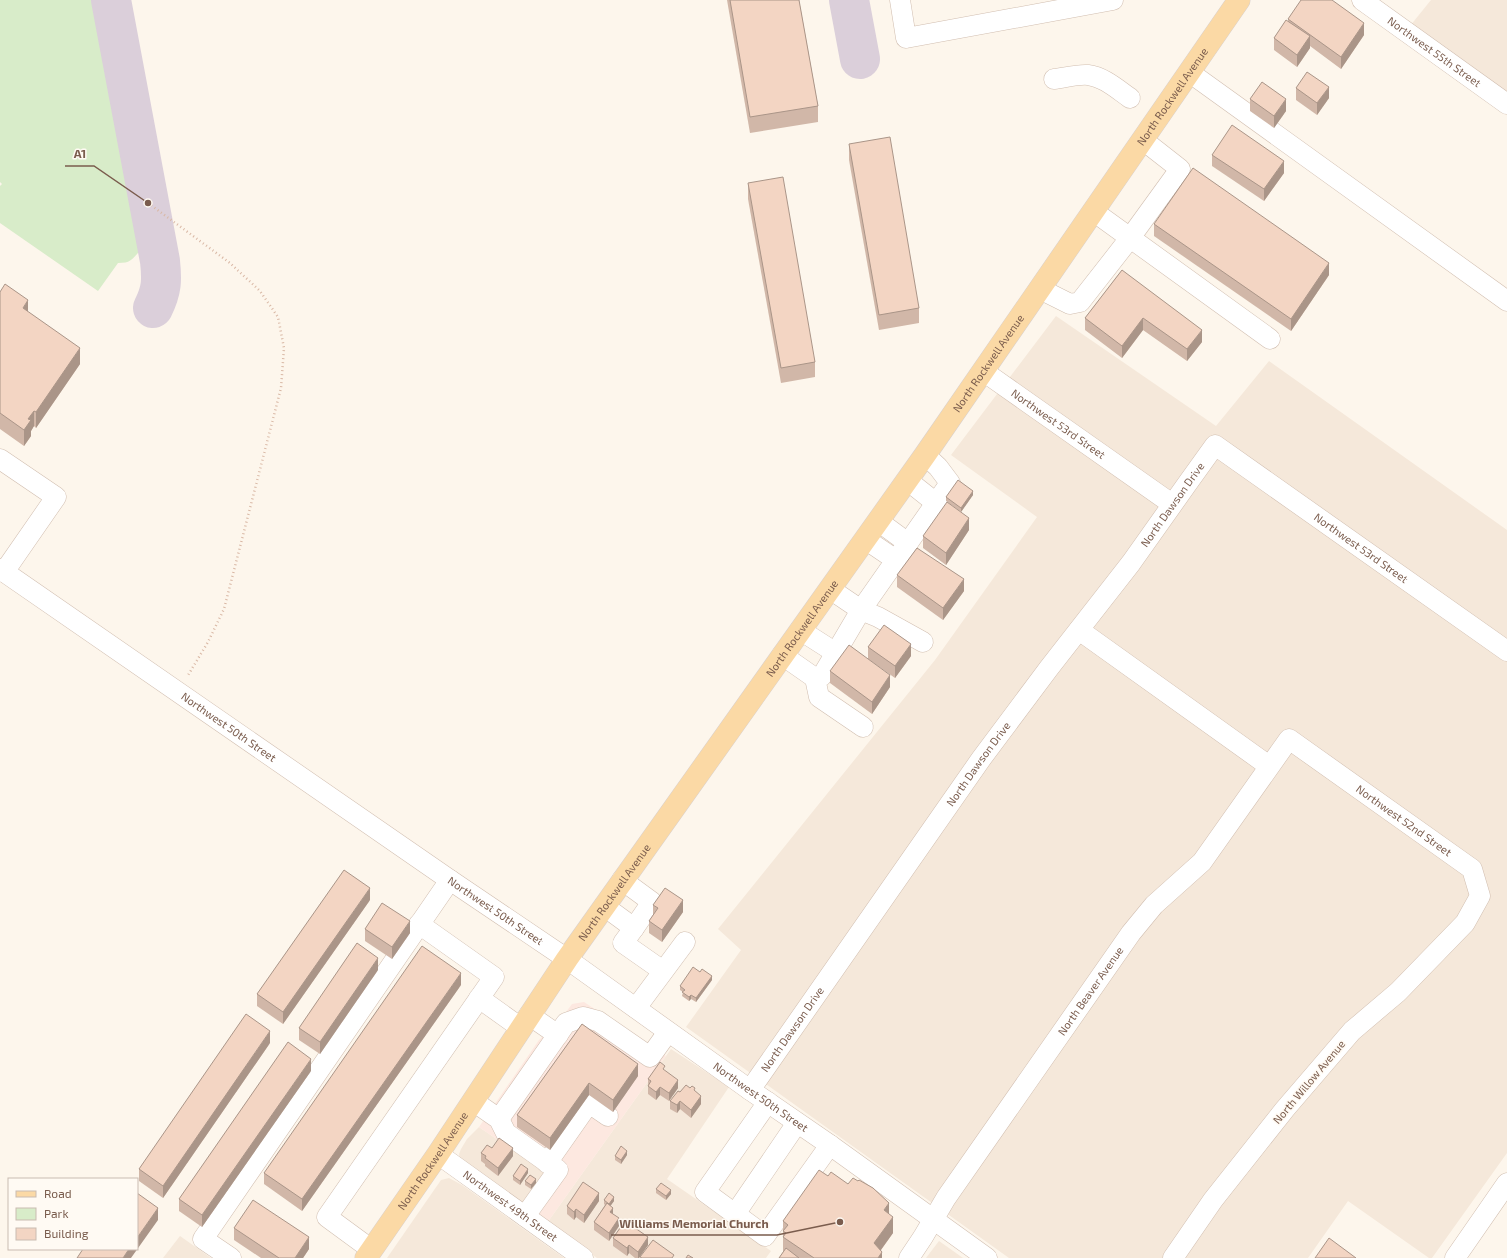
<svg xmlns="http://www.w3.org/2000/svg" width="1507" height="1258" font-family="'Exo 2',sans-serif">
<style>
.residential{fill:#f5e8da}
.commercial{fill:#fde8e0}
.green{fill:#d8ecc9}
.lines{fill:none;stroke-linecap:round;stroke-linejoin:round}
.taxiway{stroke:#dbcfda;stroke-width:40}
.minor-casing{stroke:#d1beb0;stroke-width:21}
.major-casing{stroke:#dad1cd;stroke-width:23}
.path{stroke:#d9b8a5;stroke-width:2.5;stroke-dasharray:1 3;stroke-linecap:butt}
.minor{stroke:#fff;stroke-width:20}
.major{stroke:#fbd9a5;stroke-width:22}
.wall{fill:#d1b7a8}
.shaded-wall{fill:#aa9588}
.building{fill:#f3d5c3;stroke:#aa9588}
.labels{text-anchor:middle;stroke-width:3;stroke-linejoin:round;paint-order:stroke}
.street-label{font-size:11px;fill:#7a5c4d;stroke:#fffaf3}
.leader{fill:none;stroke:#7a5c4d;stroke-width:1.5}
.callout-dot{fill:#7a5c4d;stroke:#fffaf3;stroke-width:1.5}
.callout-label{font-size:12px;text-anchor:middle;font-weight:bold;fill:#7a5c4d;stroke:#fffaf3;stroke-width:3;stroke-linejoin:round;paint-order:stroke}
</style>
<rect width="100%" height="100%" fill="#fdf6ec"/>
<g class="residential">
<polygon points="1431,0 1507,0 1507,94 1410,26"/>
<polygon points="1056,316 1216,426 1269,361 1507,530 1507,1153 1432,1258 1429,1258 1348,1201 1308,1258 1009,1258 686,1027 741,950 718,929 935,660 1037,517 951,455"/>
<polygon points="671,1049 729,1087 667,1179 771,1251 766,1258 597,1258 547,1223"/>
<polygon points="479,1127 546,1173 524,1206 460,1160 459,1154 461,1149 467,1139"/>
<polygon points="449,1178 462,1185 564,1258 387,1258 441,1180"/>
<polygon points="180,1236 211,1258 163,1258"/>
<polygon points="939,1241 963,1258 926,1258"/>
</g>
<polygon class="commercial" points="584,1002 666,1056 547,1223 524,1206 546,1173 479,1127 539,1040 561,1019 572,1004"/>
<path class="green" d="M0,0H93V1L141,250C132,258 133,263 118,263L98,291L0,223V186L2,184L0,182Z"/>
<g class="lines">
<g class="taxiway">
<path d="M111,0L160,261C162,280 162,290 153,308"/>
<polyline points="849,0 860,59"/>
</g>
<defs>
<g id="minor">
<polyline points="900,0 906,38 1113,0"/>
<path id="s1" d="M1362,0L1507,104"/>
<polyline points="1189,72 1507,301"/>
<path d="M1054,79C1064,78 1077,74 1088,75C1104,77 1117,89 1130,98"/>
<polyline points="1093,211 1270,339"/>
<polyline points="1040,289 1070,304 1080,302 1130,238 1180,169 1143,140"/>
<path id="s2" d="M983,371L1172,504"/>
<polyline points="0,459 56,497 4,572"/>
<polyline points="907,480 936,503"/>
<polyline points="878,521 908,543"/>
<polyline points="865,539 896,560"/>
<path id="s3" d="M0,569L450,880L567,959L750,1090L830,1145L987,1258"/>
<polyline points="830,589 861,610 878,617 923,642"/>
<polyline points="800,630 836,653"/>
<polyline points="1079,630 1269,766"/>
<polyline points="782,655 815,678 822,676 861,610 950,483 938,467 925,455"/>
<polyline points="815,678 819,697 863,727"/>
<polyline points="604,906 634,928 652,902 622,880"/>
<polyline points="634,928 623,943 663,971"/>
<polyline points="479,998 521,1028"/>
<polyline points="636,1008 685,942"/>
<polyline points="529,1015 558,1035"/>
<path id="s4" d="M750,1090L981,759L1049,668L1131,563L1187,484L1215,445L1507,651"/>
<polyline points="473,1101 499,1119 506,1133 558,1170 525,1216"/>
<polyline points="768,1102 705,1192 765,1236 830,1145"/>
<polyline points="499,1119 566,1023 583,1017 598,1021 650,1057 668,1032"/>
<path id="s5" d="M438,1154L583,1258"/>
<polyline points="547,1163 589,1103 608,1116"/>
<polyline points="735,1214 797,1123"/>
<polyline points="372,1250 327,1217 494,977 419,924"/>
<polyline points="231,1258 203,1239 450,880"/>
<path id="s6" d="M909,1258L923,1237L946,1198L1131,933L1154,905L1202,862L1289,739L1472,869L1480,896L1465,923L1398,992L1352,1031L1285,1109L1213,1200L1173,1258"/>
<polyline points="1455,1258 1507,1183"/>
</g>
<g id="major">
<path id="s7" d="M366,1258L438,1154L567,959L925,455L1239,0"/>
</g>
</defs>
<use href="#minor" class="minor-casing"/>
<use href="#major" class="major-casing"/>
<polyline class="path" points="148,203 230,263 260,291 278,317 284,348 281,388 224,609 208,642 187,677"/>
<use href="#minor" class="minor"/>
<use href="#major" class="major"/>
</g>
<g class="wall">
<polygon points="727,0 799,0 818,106 818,122 750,133"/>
<polygon points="1288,19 1364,35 1341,69 1310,46 1310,48 1297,67 1274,50 1274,38 1288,21"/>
<polygon points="1296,88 1329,98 1317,115 1296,100"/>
<polygon points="1250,99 1286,111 1274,128 1250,111"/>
<polygon points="849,144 919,308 919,323 879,330 849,160"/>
<polygon points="1212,155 1284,173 1264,201 1212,166"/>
<polygon points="748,183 815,362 815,377 781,383 748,199"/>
<polygon points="1154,224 1329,275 1291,331 1154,236"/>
<polygon points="1122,270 1202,342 1187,361 1143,330 1122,358 1085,330 1085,318"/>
<polygon points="0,292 28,312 80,364 36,428 34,426 31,431 31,436 24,446 0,429"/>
<polygon points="973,495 961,512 946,501 946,497"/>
<polygon points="969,530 946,565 923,548 923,536"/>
<polygon points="897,575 964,591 943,620 897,587"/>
<polygon points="868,647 911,656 895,678 868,659"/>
<polygon points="830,671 890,687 872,714 830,683"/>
<polygon points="370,900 283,1024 257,1006 257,994"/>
<polygon points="653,905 683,912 662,942 649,933 649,921 653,915"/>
<polygon points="365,929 410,933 392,959 365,941"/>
<polygon points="378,970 320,1054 299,1040 299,1028"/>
<polygon points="712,980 696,1002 691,999 689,1001 682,996 683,992 680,990 680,986"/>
<polygon points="461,985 302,1211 264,1184 264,1173"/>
<polygon points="582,1024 638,1076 613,1112 589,1095 550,1150 517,1127 517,1115"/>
<polygon points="270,1043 163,1198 139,1181 139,1169"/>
<polygon points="311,1071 202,1227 179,1211 179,1199"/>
<polygon points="665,1071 678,1088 669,1101 660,1095 656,1100 648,1094 648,1079"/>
<polygon points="695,1091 701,1104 691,1118 680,1109 677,1113 670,1109 670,1101 680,1092"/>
<polygon points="492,1148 513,1156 498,1176 485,1166 485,1164 481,1161 481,1153"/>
<polygon points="627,1155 621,1164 615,1160 615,1156"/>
<polygon points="528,1173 520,1185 513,1180 513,1176"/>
<polygon points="828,1176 848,1184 889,1214 893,1233 881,1250 882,1258 779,1258 783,1252 783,1221"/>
<polygon points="525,1181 536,1183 531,1189 525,1185"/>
<polygon points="656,1189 671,1194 666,1200 656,1193"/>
<polygon points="604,1200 614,1201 610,1206 613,1214 619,1226 609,1241 594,1230 594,1222 605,1205 604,1204"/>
<polygon points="599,1201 584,1223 576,1217 574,1220 567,1214 567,1206"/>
<polygon points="234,1228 309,1249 303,1258 261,1258 234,1240"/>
<polygon points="613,1238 648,1245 639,1258 635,1258 629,1253 627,1256 613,1246"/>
</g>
<g class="shaded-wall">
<polygon points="1364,23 1364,35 1341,69 1341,57"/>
<polygon points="1310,36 1310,48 1297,67 1297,55"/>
<polygon points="1329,87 1329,98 1317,115 1317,103"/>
<polygon points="1286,99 1286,111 1274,128 1274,116"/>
<polygon points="1284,161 1284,173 1264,201 1264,189"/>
<polygon points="1329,263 1329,275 1291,331 1291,319"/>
<polygon points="28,300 28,316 23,308"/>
<polygon points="1143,318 1143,330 1122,358 1122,346"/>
<polygon points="1202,330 1202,342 1187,361 1187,349"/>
<polygon points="80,348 80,364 36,428 36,412"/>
<polygon points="34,411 34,426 31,431 31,436 24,446 24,430 28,419"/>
<polygon points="973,491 973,495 961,512 961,508"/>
<polygon points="969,518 969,530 946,565 946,553"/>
<polygon points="964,579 964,591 943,620 943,608"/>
<polygon points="911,644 911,656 895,678 895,666"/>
<polygon points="890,675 890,687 872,714 872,702"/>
<polygon points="370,888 370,900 283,1024 283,1012"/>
<polygon points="683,900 683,912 662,942 662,930"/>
<polygon points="410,921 410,933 392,959 392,947"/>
<polygon points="378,958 378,970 320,1054 320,1042"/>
<polygon points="461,973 461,985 302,1211 302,1199"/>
<polygon points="712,976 712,980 696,1002 696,998"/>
<polygon points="691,995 691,999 689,1001 689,997"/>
<polygon points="270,1031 270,1043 163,1198 163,1186"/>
<polygon points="311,1059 311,1071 202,1227 202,1215"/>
<polygon points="638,1064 638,1076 613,1112 613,1100"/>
<polygon points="678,1080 678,1088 669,1101 669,1093"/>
<polygon points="589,1083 589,1095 550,1150 550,1138"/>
<polygon points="660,1087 660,1095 656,1100 656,1092"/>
<polygon points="701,1096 701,1104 691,1118 691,1110"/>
<polygon points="680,1101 680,1109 677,1113 677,1105"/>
<polygon points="513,1148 513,1156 498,1176 498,1168"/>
<polygon points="627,1151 627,1155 621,1164 621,1160"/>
<polygon points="528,1169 528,1173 520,1185 520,1181"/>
<polygon points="536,1179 536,1183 531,1189 531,1185"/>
<polygon points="671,1190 671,1194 666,1200 666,1196"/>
<polygon points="599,1193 599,1201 584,1223 584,1215"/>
<polygon points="614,1197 614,1201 609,1208 609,1204"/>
<polygon points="889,1203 889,1219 884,1210"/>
<polygon points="158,1208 158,1220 131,1258 123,1258 129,1249 137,1249 137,1238"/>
<polygon points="613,1208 613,1216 610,1212"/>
<polygon points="576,1209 576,1217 574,1220 574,1212"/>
<polygon points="893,1217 893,1233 875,1258 874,1243"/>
<polygon points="619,1218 619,1226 609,1241 609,1233"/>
<polygon points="309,1237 309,1249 303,1258 295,1258"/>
<polygon points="648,1237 648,1245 639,1258 638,1258 638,1252"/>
<polygon points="629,1245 629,1253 627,1256 627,1248"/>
<polygon points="882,1252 882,1258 878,1258"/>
</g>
<g class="building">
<polygon points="730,0 799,0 818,106 750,117"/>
<polygon points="1301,0 1332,0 1364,23 1341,57 1288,19"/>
<polygon points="1286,20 1310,36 1297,55 1274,38"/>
<polygon points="1307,72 1329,87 1317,103 1296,88"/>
<polygon points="1262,82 1286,99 1274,116 1250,99"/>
<polygon points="1232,125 1284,161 1264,189 1212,155"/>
<polygon points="890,137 919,308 879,315 849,144"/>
<polygon points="1193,168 1329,263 1291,319 1154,224"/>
<polygon points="783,177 815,362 781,368 748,183"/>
<polygon points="1122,270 1202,330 1187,349 1143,318 1122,346 1085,318"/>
<polygon points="5,284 28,300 23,308 80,348 36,412 34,411 28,419 31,420 24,430 0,413 0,292"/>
<polygon points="958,480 973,491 961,508 946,497"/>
<polygon points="947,502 969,518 946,553 923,536"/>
<polygon points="917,548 964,579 943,608 897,575"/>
<polygon points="884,625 911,644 895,666 868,647"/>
<polygon points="849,645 890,675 872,702 830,671"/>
<polygon points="344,870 370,888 283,1012 257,994"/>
<polygon points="665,888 683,900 662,930 649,921 658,908 653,905"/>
<polygon points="382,903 410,921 392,947 365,929"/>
<polygon points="357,943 378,958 320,1042 299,1028"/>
<polygon points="422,946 461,973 302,1199 264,1173"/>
<polygon points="693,967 700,972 702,969 712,976 696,998 691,995 689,997 682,992 685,990 680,986"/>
<polygon points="246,1014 270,1031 163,1186 139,1169"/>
<polygon points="582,1024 638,1064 613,1100 589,1083 550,1138 517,1115"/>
<polygon points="288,1042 311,1059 202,1215 179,1199"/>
<polygon points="660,1062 665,1066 663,1069 678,1080 669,1093 660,1087 656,1092 648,1086 651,1081 648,1079"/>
<polygon points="686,1085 690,1088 692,1086 695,1088 694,1090 701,1096 691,1110 680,1101 677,1105 670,1101 678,1091 680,1092"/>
<polygon points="499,1138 513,1148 498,1168 485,1158 486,1156 481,1153 487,1145 492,1148"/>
<polygon points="621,1146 627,1151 621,1160 615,1156"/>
<polygon points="521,1164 528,1169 520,1181 513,1176"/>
<polygon points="819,1170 828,1176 831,1172 848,1184 853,1178 858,1181 859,1180 873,1188 889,1203 884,1210 893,1217 874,1243 882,1252 878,1258 814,1258 783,1237 786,1233 783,1231 788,1225 783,1221"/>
<polygon points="530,1175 536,1179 531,1185 525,1181"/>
<polygon points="583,1182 599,1193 584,1215 576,1209 574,1212 567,1206"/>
<polygon points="661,1183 671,1190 666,1196 656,1189"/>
<polygon points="137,1193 158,1208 137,1238"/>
<polygon points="609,1193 614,1197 609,1204 604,1200"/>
<polygon points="253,1200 309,1237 295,1258 279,1258 234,1228"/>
<polygon points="607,1203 613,1208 610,1212 619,1218 609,1233 594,1222"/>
<polygon points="625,1221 648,1237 638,1252 629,1245 627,1248 613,1238"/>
<polygon points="1329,1238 1356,1258 1315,1258"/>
<polygon points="653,1240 674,1255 672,1258 642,1258 640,1257"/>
<polygon points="786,1248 799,1258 779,1258"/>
<polygon points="83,1249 129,1249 123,1258 77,1258"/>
<polygon points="688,1255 693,1258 686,1258"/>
</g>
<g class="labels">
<g class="street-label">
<text dy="4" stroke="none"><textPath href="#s1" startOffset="89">Northwest 55th Street</textPath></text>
<text dy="4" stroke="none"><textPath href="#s7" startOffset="1414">North Rockwell Avenue</textPath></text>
<text dy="4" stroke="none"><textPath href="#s7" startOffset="1090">North Rockwell Avenue</textPath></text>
<text dy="4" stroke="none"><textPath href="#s2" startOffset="92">Northwest 53rd Street</textPath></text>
<text dy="4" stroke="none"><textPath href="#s4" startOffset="722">North Dawson Drive</textPath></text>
<text dy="4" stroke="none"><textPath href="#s4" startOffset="974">Northwest 53rd Street</textPath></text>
<text dy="4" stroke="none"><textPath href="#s7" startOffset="766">North Rockwell Avenue</textPath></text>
<text dy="4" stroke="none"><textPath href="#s3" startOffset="278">Northwest 50th Street</textPath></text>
<text dy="4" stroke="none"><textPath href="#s4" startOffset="398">North Dawson Drive</textPath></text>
<text dy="4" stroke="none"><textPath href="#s6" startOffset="786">Northwest 52nd Street</textPath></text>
<text dy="4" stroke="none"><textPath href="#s7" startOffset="442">North Rockwell Avenue</textPath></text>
<text dy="4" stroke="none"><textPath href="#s3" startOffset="602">Northwest 50th Street</textPath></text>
<text dy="4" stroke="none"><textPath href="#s6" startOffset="323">North Beaver Avenue</textPath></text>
<text dy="4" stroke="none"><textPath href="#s4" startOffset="74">North Dawson Drive</textPath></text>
<text transform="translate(1309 1082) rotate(-50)" y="4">North Willow Avenue</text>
<text dy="4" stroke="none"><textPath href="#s3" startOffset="926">Northwest 50th Street</textPath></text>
<text dy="4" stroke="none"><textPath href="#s7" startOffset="118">North Rockwell Avenue</textPath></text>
<text dy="4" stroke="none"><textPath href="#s5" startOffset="89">Northwest 49th Street</textPath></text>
</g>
</g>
<path class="leader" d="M148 203L94 166H65M840 1222L777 1235H611"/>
<g class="callout-dot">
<circle cx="148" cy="203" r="4"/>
<circle cx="840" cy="1222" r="4"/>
</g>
<g class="callout-label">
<text x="80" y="158">A1</text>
<text x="694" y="1228">Williams Memorial Church</text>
</g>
<rect x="8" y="1178" width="130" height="72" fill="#fffaf3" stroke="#cabbb1"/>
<rect x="16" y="1191" width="20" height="6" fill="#fbd9a5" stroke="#cabbb1"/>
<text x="44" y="1198" font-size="12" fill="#7a5c4d">Road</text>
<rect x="16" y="1208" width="20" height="12" fill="#d8ecc9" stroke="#cabbb1"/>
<text x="44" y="1218" font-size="12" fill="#7a5c4d">Park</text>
<rect x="16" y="1228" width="20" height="12" fill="#f3d5c3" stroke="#cabbb1"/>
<text x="44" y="1238" font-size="12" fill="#7a5c4d">Building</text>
</svg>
